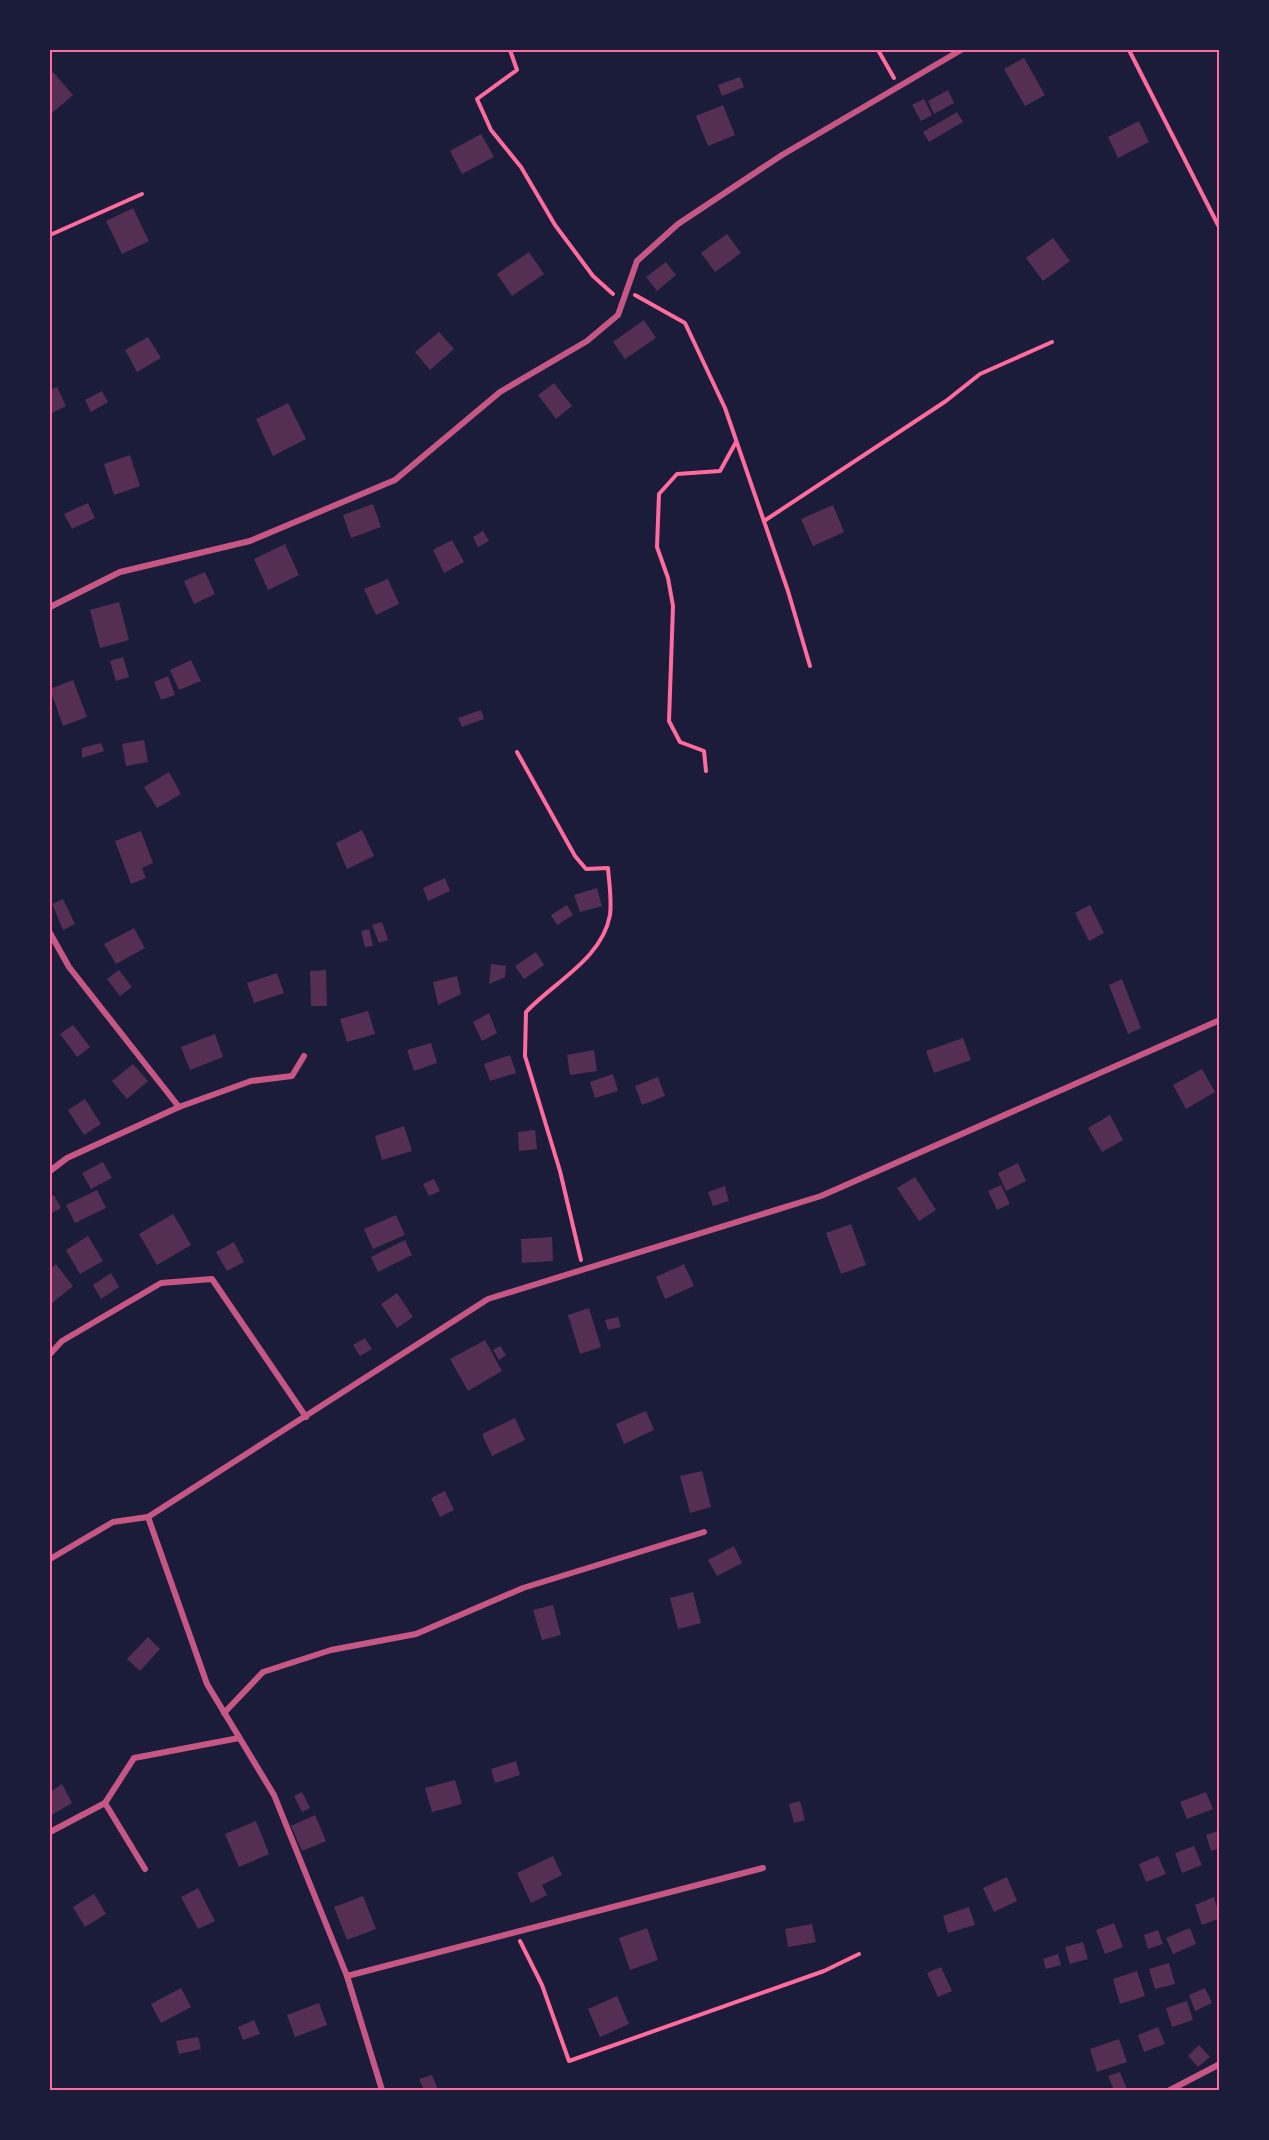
<svg xmlns="http://www.w3.org/2000/svg" width="1269" height="2140" font-family="Manrope,sans-serif">
<style>
.building{fill:#542f53}
.lines{fill:none;stroke-linecap:round;stroke-linejoin:round}
.path{stroke:#ff6b9d;stroke-width:4}
.minor{stroke:#c65784;stroke-width:6}
.neatline{fill:none;stroke:#ff6b9d;stroke-width:2}
</style>
<rect width="100%" height="100%" fill="#1b1b3a"/>
<g class="building">
<polygon points="1024,58 1045,95 1025,106 1004,69"/>
<polygon points="53,72 73,95 52,113 50,110 50,76"/>
<polygon points="740,77 744,87 722,96 718,85"/>
<polygon points="948,90 954,103 934,114 928,101"/>
<polygon points="924,99 932,115 921,121 912,105"/>
<polygon points="723,105 735,135 708,146 696,116"/>
<polygon points="957,112 963,122 929,142 923,132"/>
<polygon points="1139,121 1149,142 1118,158 1108,137"/>
<polygon points="481,134 494,157 462,174 450,151"/>
<polygon points="133,208 149,241 122,254 106,221"/>
<polygon points="727,234 741,253 715,272 701,253"/>
<polygon points="1053,238 1070,261 1043,281 1026,258"/>
<polygon points="529,252 544,274 512,296 497,274"/>
<polygon points="666,262 676,275 657,291 646,277"/>
<polygon points="644,320 656,338 625,359 613,342"/>
<polygon points="439,332 454,349 430,370 415,352"/>
<polygon points="148,337 161,358 137,372 125,350"/>
<polygon points="554,383 572,406 556,419 538,395"/>
<polygon points="57,387 66,406 50,414 50,390"/>
<polygon points="102,391 108,402 91,412 85,400"/>
<polygon points="288,403 306,439 273,456 256,419"/>
<polygon points="130,455 140,486 114,495 104,464"/>
<polygon points="88,503 95,518 72,529 64,514"/>
<polygon points="373,504 381,527 351,538 343,515"/>
<polygon points="833,505 844,532 813,546 801,519"/>
<polygon points="483,531 489,541 478,547 473,537"/>
<polygon points="452,540 464,562 444,573 433,550"/>
<polygon points="285,544 299,575 268,590 254,559"/>
<polygon points="205,572 215,594 194,604 184,581"/>
<polygon points="388,579 399,604 376,615 364,589"/>
<polygon points="119,602 129,640 100,648 90,610"/>
<polygon points="123,657 129,677 116,681 110,661"/>
<polygon points="191,660 201,681 179,690 170,670"/>
<polygon points="168,676 175,695 161,700 154,682"/>
<polygon points="73,680 87,717 63,726 50,689"/>
<polygon points="481,710 484,719 462,727 458,718"/>
<polygon points="144,740 148,762 126,766 122,744"/>
<polygon points="101,743 104,751 82,758 82,748"/>
<polygon points="169,772 181,794 157,808 144,787"/>
<polygon points="362,830 374,856 347,869 336,843"/>
<polygon points="141,831 153,863 142,868 146,878 131,884 115,841"/>
<polygon points="445,878 450,891 428,901 423,888"/>
<polygon points="597,888 602,906 580,912 574,895"/>
<polygon points="63,899 75,924 63,930 52,904"/>
<polygon points="567,905 573,915 557,925 551,915"/>
<polygon points="1090,905 1104,933 1089,941 1075,913"/>
<polygon points="382,922 388,940 379,943 372,925"/>
<polygon points="134,928 145,948 116,964 104,944"/>
<polygon points="369,929 373,946 365,947 361,931"/>
<polygon points="536,952 544,965 524,979 515,966"/>
<polygon points="491,964 506,966 505,977 489,984"/>
<polygon points="119,970 132,987 120,996 107,979"/>
<polygon points="326,970 327,1006 311,1006 310,971"/>
<polygon points="277,973 284,993 254,1003 247,983"/>
<polygon points="457,976 461,994 438,1005 433,982"/>
<polygon points="1122,979 1141,1028 1128,1034 1109,985"/>
<polygon points="368,1011 375,1034 347,1042 340,1019"/>
<polygon points="489,1013 497,1033 482,1041 473,1022"/>
<polygon points="73,1025 90,1047 77,1057 60,1034"/>
<polygon points="215,1034 223,1057 190,1070 181,1047"/>
<polygon points="963,1038 971,1060 934,1073 926,1051"/>
<polygon points="431,1043 437,1063 414,1071 407,1050"/>
<polygon points="594,1050 597,1071 570,1075 567,1055"/>
<polygon points="510,1055 516,1073 490,1081 484,1064"/>
<polygon points="133,1064 148,1081 127,1099 112,1081"/>
<polygon points="1202,1069 1215,1092 1186,1109 1173,1085"/>
<polygon points="613,1074 618,1091 595,1098 590,1082"/>
<polygon points="658,1077 665,1096 642,1105 635,1086"/>
<polygon points="85,1099 101,1124 84,1135 68,1110"/>
<polygon points="1110,1115 1123,1140 1102,1152 1088,1128"/>
<polygon points="404,1126 412,1151 382,1160 375,1136"/>
<polygon points="535,1130 537,1149 519,1151 518,1132"/>
<polygon points="103,1162 112,1178 91,1189 82,1173"/>
<polygon points="1018,1163 1026,1181 1006,1191 998,1173"/>
<polygon points="915,1177 936,1210 919,1221 897,1188"/>
<polygon points="434,1179 440,1191 429,1196 423,1184"/>
<polygon points="1001,1185 1010,1204 997,1210 988,1191"/>
<polygon points="725,1186 729,1201 713,1206 708,1192"/>
<polygon points="97,1190 106,1208 75,1223 66,1205"/>
<polygon points="54,1195 61,1208 50,1214 50,1198"/>
<polygon points="173,1214 191,1245 157,1265 139,1234"/>
<polygon points="396,1215 405,1235 373,1249 364,1229"/>
<polygon points="851,1224 866,1265 841,1274 826,1233"/>
<polygon points="88,1236 103,1261 80,1274 66,1250"/>
<polygon points="552,1237 553,1261 522,1263 521,1239"/>
<polygon points="405,1240 412,1255 378,1272 371,1257"/>
<polygon points="234,1242 244,1262 227,1271 216,1252"/>
<polygon points="56,1264 73,1286 51,1304 50,1269"/>
<polygon points="684,1264 694,1286 665,1299 656,1277"/>
<polygon points="111,1273 119,1287 101,1299 93,1285"/>
<polygon points="397,1293 413,1317 397,1328 381,1304"/>
<polygon points="589,1308 601,1347 580,1354 568,1315"/>
<polygon points="618,1317 621,1327 608,1330 605,1320"/>
<polygon points="365,1338 372,1349 360,1356 353,1345"/>
<polygon points="485,1340 502,1371 468,1391 450,1359"/>
<polygon points="500,1346 506,1355 499,1360 493,1350"/>
<polygon points="646,1411 654,1430 624,1444 616,1424"/>
<polygon points="515,1418 525,1440 492,1456 482,1434"/>
<polygon points="702,1471 711,1507 690,1513 680,1476"/>
<polygon points="445,1491 454,1510 440,1517 431,1498"/>
<polygon points="734,1546 742,1563 717,1576 708,1560"/>
<polygon points="693,1592 701,1623 678,1629 670,1598"/>
<polygon points="553,1605 561,1635 542,1640 533,1610"/>
<polygon points="148,1637 160,1649 140,1671 127,1659"/>
<polygon points="516,1761 520,1775 495,1783 491,1769"/>
<polygon points="455,1780 462,1804 432,1812 425,1788"/>
<polygon points="62,1784 72,1803 50,1816 50,1792"/>
<polygon points="302,1792 310,1808 302,1812 294,1796"/>
<polygon points="1206,1792 1213,1809 1187,1819 1180,1802"/>
<polygon points="800,1801 805,1820 794,1823 789,1804"/>
<polygon points="315,1815 326,1841 302,1851 291,1826"/>
<polygon points="256,1821 269,1854 239,1867 225,1834"/>
<polygon points="1218,1831 1220,1848 1211,1851 1206,1835"/>
<polygon points="1194,1846 1202,1865 1182,1873 1175,1853"/>
<polygon points="553,1856 562,1875 542,1885 547,1895 531,1903 517,1873"/>
<polygon points="1158,1856 1166,1874 1146,1882 1139,1864"/>
<polygon points="1007,1877 1017,1901 994,1912 983,1888"/>
<polygon points="198,1888 215,1921 198,1929 181,1897"/>
<polygon points="94,1894 106,1914 85,1927 73,1907"/>
<polygon points="363,1896 376,1929 347,1940 334,1907"/>
<polygon points="1214,1897 1220,1918 1202,1925 1195,1905"/>
<polygon points="969,1907 975,1925 948,1933 943,1916"/>
<polygon points="1114,1923 1123,1947 1105,1954 1096,1930"/>
<polygon points="812,1924 816,1942 788,1947 785,1929"/>
<polygon points="647,1928 658,1960 630,1970 619,1938"/>
<polygon points="1190,1928 1196,1944 1173,1954 1166,1938"/>
<polygon points="1158,1930 1163,1944 1148,1949 1144,1935"/>
<polygon points="1083,1942 1088,1959 1070,1964 1065,1947"/>
<polygon points="1058,1954 1061,1965 1046,1969 1043,1959"/>
<polygon points="1169,1963 1175,1984 1155,1989 1149,1969"/>
<polygon points="941,1967 952,1991 938,1997 927,1973"/>
<polygon points="1137,1971 1145,1996 1120,2004 1113,1979"/>
<polygon points="181,1988 191,2007 161,2023 151,2004"/>
<polygon points="1205,1988 1212,2003 1195,2011 1189,1995"/>
<polygon points="617,1996 629,2024 600,2037 588,2009"/>
<polygon points="1187,2001 1193,2020 1172,2027 1166,2008"/>
<polygon points="319,2003 327,2025 295,2037 287,2015"/>
<polygon points="254,2020 260,2034 243,2040 238,2027"/>
<polygon points="1158,2027 1165,2044 1144,2052 1138,2035"/>
<polygon points="198,2037 201,2049 179,2054 176,2041"/>
<polygon points="1119,2039 1127,2062 1097,2072 1090,2049"/>
<polygon points="1199,2045 1210,2057 1198,2067 1188,2056"/>
<polygon points="1120,2072 1127,2090 1114,2090 1108,2076"/>
<polygon points="432,2075 438,2090 424,2090 419,2079"/>
</g>
<g class="lines">
<g class="path">
<polyline points="510,50 517,70 477,99 491,130 521,167 555,225 593,276 613,294"/>
<polyline points="878,50 894,78"/>
<polyline points="1129,50 1220,229"/>
<polyline points="50,235 142,194"/>
<polyline points="635,295 685,323 725,408 788,591 810,666"/>
<polyline points="764,521 946,401 980,374 1052,342"/>
<path d="M517,752L575,856L586,869L608,868C609,882 612,900 610,915C602,959 554,982 526,1012L525,1056L560,1171L581,1260"/>
<polyline points="706,771 704,751 680,742 669,721 673,606 668,578 657,547 659,494 677,474 720,471 736,442"/>
<polyline points="520,1941 542,1985 569,2061 824,1971 859,1954"/>
</g>
<g class="minor">
<polyline points="50,607 120,572 250,541 395,480 500,392 587,341 618,315 637,261 678,224 782,155 961,50"/>
<polyline points="50,933 69,967 179,1107 67,1158 50,1171"/>
<polyline points="179,1107 251,1081 292,1076 304,1056"/>
<polyline points="50,1354 62,1341 161,1283 212,1279 306,1417"/>
<polyline points="148,1517 207,1684 274,1795 347,1976 382,2090"/>
<polyline points="50,1559 113,1522 148,1517 488,1299 821,1196 1220,1020"/>
<polyline points="224,1713 263,1672 331,1650 416,1634 523,1588 704,1532"/>
<polyline points="50,1832 105,1803"/>
<polyline points="145,1869 105,1803 134,1758 239,1738"/>
<polyline points="347,1976 763,1868"/>
<polyline points="1170,2090 1220,2064"/>
</g>
</g>
<rect width="1269" height="2140" fill="none" stroke="#1b1b3a" stroke-width="102"/>
<rect x="51" y="51" width="1167" height="2038" class="neatline"/>
</svg>
